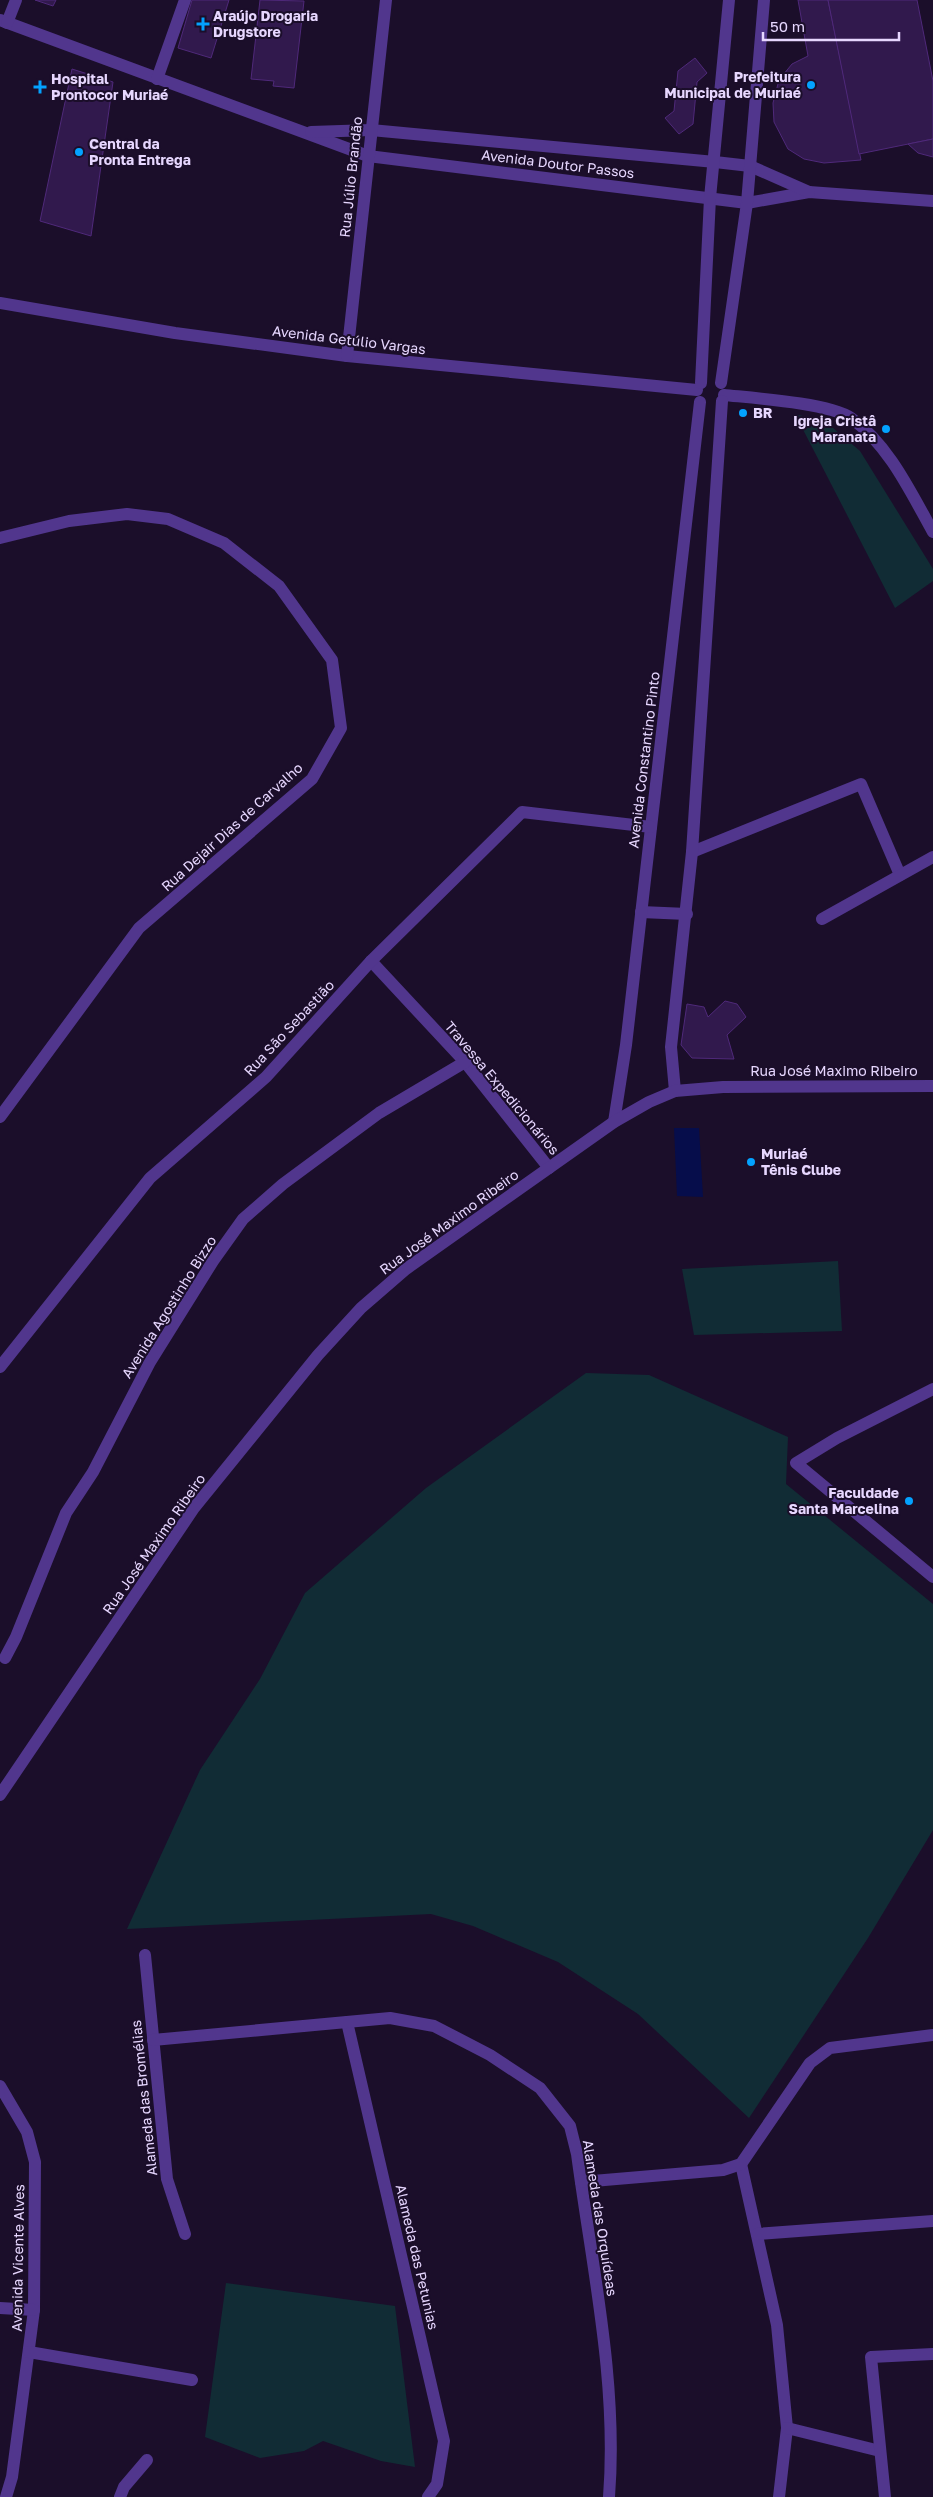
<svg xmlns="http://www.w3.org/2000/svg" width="933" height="2497" font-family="'Golos Text',sans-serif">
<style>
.green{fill:#112c35}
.water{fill:#060d4b}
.building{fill:#31194d;stroke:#4f297a}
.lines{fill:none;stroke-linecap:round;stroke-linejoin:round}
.minor{stroke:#51368d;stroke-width:12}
.poi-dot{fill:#03a2ff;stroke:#1b0e2a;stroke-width:2}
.labels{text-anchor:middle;stroke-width:4;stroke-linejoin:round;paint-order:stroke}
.poi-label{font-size:14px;font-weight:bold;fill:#e7d7ff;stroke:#1b0e2a;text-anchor:start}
.street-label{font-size:14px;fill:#e7d7ff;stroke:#1b0e2a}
</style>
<rect width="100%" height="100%" fill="#1b0e2a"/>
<g class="green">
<polygon points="795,414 826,422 860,451 933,569 933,581 895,608"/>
<polygon points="838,1261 842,1331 694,1335 682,1269"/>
<polygon points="586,1373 649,1375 788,1437 786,1484 933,1604 933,1830 868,1938 749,2118 638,2014 558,1962 473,1926 431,1914 127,1929 200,1770 260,1679 305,1593 426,1488"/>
<polygon points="226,2283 395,2306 415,2467 381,2461 323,2441 304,2451 260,2458 205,2437"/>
</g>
<polygon class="water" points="674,1128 699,1128 703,1197 677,1196"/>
<g class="building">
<polygon points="35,0 56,0 53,6"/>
<polygon points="192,0 229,0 211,58 178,48"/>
<polygon points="260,0 304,1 294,88 273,86 274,81 251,79"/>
<polygon points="798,0 828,0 861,160 824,163 804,159 788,149 774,122 773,103 779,80 792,64 808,56"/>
<polygon points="828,0 917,0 933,81 933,139 859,154"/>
<polygon points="695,58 707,73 697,82 693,124 679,134 665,118 674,111 678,71"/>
<polygon points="72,69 113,82 91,236 40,221"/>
<polygon points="933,139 933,157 918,153 908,144"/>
<polygon points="725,1001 737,1004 746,1017 727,1035 734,1059 692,1058 681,1045 687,1004 704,1007 708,1017"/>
</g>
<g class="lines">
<g class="minor">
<polyline points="0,20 368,156 747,203 809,192 933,201"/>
<polyline points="7,23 16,0"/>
<polyline points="157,79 185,0"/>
<polyline points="311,132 371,130 715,162 750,166 809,192"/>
<polyline points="0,303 175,333 347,356 697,390"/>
<polyline points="347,356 386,0"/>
<polyline points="701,383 710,198 729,0"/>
<polyline points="721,383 747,203 764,0"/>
<path d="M724,395C753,398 829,403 851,418C889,445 911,493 933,532"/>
<polyline points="0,538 69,521 127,514 168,519 224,543 279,586 332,660 341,728 312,779 139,928 0,1117"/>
<polyline points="692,852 861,784 900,875"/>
<polyline points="641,912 687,914"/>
<polyline points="822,919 933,857"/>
<polyline points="371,961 465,1062 549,1168"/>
<polyline points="675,1091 671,1047 692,852 722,401"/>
<polyline points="614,1122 626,1045 700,402"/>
<polyline points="0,1367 150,1178 266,1077 371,961 522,812 651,827"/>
<polyline points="933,1389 837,1438 796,1463 933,1577"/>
<polyline points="5,1658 16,1637 66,1513 93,1472 150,1362 213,1261 243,1219 283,1184 379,1113 465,1062"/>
<polyline points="0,1795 194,1508 318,1355 361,1308 406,1269 614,1122 649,1102 675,1091 723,1087 933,1086"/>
<polyline points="145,1955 167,2179 185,2234"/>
<polyline points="347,2022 444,2441 437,2484 428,2497"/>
<path d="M153,2040L390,2018L434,2026L490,2055L540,2088L570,2126L577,2154C592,2267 618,2383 609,2497"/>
<polyline points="0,2086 27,2132 35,2162 34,2310 12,2477 6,2497"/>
<polyline points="741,2164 777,2325 787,2428 779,2497"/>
<polyline points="581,2182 723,2170 741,2164 810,2063 830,2048 933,2035"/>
<polyline points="757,2234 933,2221"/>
<polyline points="0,2308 34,2310"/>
<polyline points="29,2352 192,2380"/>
<polyline points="787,2428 880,2451"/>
<polyline points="120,2497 124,2487 147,2460"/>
<polyline points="885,2497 871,2357 933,2354"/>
</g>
</g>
<g class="poi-dot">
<path d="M200.5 16.5h5v5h5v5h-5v5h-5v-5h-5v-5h5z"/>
<circle cx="811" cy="85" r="5"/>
<path d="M37.5 79.5h5v5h5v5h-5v5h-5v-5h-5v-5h5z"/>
<circle cx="79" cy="152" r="5"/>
<circle cx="743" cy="413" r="5"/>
<circle cx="886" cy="429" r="5"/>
<circle cx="751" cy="1162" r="5"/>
<circle cx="909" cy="1501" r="5"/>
</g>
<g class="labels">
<g class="poi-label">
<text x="213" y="21">Araújo Drogaria<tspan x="213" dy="16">Drugstore</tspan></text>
<text x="801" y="82" text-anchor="end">Prefeitura<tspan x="801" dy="16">Municipal de Muriaé</tspan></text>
<text x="51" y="84">Hospital<tspan x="51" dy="16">Prontocor Muriaé</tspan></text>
<text x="89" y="149">Central da<tspan x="89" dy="16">Pronta Entrega</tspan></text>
<text x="753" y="418">BR</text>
<text x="876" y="426" text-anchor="end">Igreja Cristâ<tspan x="876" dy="16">Maranata</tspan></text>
<text x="761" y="1159">Muriaé<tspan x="761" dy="16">Tênis Clube</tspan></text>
<text x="899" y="1498" text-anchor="end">Faculdade<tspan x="899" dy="16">Santa Marcelina</tspan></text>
</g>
<g class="street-label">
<text transform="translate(558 164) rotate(7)" y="5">Avenida Doutor Passos</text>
<text transform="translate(351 177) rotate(-84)" y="5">Rua Júlio Brandão</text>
<text transform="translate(349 340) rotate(7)" y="5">Avenida Getúlio Vargas</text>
<text transform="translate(644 760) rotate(-83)" y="5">Avenida Constantino Pinto</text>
<text transform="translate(232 827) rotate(-42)" y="5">Rua Dejair Dias de Carvalho</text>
<text transform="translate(289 1028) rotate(-47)" y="5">Rua São Sebastião</text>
<text x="834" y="1076">Rua José Maximo Ribeiro</text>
<text transform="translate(502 1088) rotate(50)" y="5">Travessa Expedicionários</text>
<text transform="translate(449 1222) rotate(-36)" y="5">Rua José Maximo Ribeiro</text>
<text transform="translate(169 1307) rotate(-58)" y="5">Avenida Agostinho Bizzo</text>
<text transform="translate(154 1544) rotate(-55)" y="5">Rua José Maximo Ribeiro</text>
<text transform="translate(144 2098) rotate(-96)" y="5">Alameda das Bromélias</text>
<text transform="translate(600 2218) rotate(81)" y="5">Alameda das Orquídeas</text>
<text transform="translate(417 2257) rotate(77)" y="5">Alameda das Petunias</text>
<text transform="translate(18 2258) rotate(-89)" y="5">Avenida Vicente Alves</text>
</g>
</g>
<path d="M763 32v8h136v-8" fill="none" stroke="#e7d7ff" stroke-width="2.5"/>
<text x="770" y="32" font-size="15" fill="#e7d7ff" stroke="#1b0e2a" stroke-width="4" paint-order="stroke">50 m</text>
</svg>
